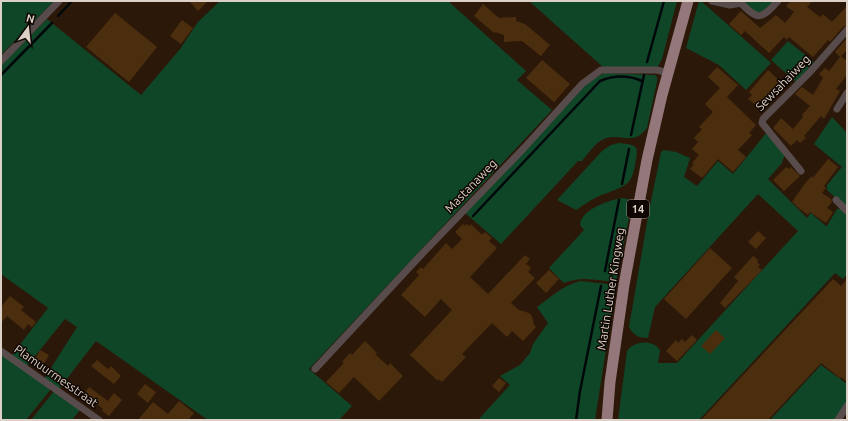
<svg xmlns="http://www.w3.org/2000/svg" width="848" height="421" font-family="Ubuntu,sans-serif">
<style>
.green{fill:#0f4627}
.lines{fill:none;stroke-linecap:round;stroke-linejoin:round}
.stream{stroke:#00080b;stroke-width:2.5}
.building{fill:#4b2e0e}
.street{stroke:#584b4c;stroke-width:7}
.primary{stroke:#93777a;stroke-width:11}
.labels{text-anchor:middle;stroke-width:3;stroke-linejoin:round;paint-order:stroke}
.shield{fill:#0e0602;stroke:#9f938b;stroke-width:1}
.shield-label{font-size:11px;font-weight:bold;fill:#ddd0c6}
.street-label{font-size:12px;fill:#ddd0c6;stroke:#0e0602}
</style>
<rect width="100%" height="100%" fill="#2c1809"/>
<g class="green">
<polygon points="1,1 54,1 1,55"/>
<polygon points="220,1 448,1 526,71 517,80 552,110 309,369 352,406 339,420 208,420 96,341 59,389 44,379 77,327 65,319 27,366 12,355 48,308 1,274 1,65 47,19 141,95 180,49 198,22"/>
<polygon points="529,1 677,1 662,59 658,66 654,68 603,67"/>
<polygon points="699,1 701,1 771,63 746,90 719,65 686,48"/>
<polygon points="742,1 776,1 767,11 756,13"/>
<polygon points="788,41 814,62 796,82 771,60"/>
<path d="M604,73L655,75L657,77V81L647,128C634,147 619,132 604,139C597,141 587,155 582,161H578L501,244L464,212L584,85L593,79Z"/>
<polygon points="832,117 847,133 847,208 827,190 827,185 842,167 814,144"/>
<path d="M767,132L785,153L782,163L768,179L807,218L811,213L826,226H827L837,209H842L847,214V274L843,279L835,273L699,420H618L627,351C634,341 652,339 660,350L658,363H677L798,231L758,194L655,307L648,338C639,338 633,335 629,327L649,211L661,152L664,150L676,152L690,158L684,177L697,186L718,161L733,174Z"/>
<path d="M619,143C631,145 640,143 636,159C635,165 634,174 630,180C624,189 604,193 595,198C588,202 582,206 576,210L557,200L603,150L611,145Z"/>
<path d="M622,198L628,199L632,203L616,282C598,281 582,275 564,283L549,268L584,230L580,225C581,209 610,200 622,198Z"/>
<path d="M581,281L616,285L595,420H478L510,385L500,376L520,365L530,353L533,344L548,323L537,307C551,297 563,285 581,281Z"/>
<polygon points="1,354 51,389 26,420 1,420"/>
<polygon points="821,365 847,384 847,402 835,420 770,420"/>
<polygon points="54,391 80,410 72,420 31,420"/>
</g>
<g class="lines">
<g class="stream">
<polyline points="58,16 72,1"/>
<polyline points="647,62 664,1"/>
<polyline points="1,75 52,23"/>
<polyline points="631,135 644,75"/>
<polyline points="622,184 629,149"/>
<path d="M473,216L600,81C614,75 628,75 642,81"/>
<polyline points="605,271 619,200"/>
<polyline points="576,420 580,391 601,286"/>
</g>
</g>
<g class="building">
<polygon points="189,1 208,1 198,11"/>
<polygon points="791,1 812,1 807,7 820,17 823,14 832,22 847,6 847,25 843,27 830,42 828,40 813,57 789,37 787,40 784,37 769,53 745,31 741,35 729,24 741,11 760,28 776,15 785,23 794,12 786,6"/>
<polygon points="483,4 499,18 516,17 516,21 525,24 550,45 541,56 522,41 504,42 504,35 495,32 494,33 474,16"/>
<polygon points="115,13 157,47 129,82 86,47"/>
<polygon points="182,20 193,28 181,44 170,36"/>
<polygon points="847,38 847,50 841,56 847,61 847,75 836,89 840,91 824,119 821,116 804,136 806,138 800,143 797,140 791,146 773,128 781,118 793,129 803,117 802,115 810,106 795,94 802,87 813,95 823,78 819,74 825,68 829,71 840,57 835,52"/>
<polygon points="542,60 570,84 554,102 526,78"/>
<polygon points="717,67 738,85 727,97 756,125 749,133 752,135 738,150 746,157 733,172 718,159 702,178 690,169 694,164 692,163 699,155 692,149 698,142 694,138 702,129 699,127 713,112 705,104 720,88 708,77"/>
<polygon points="768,70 783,84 763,104 759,101 756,105 748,99 752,95 749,92"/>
<polygon points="828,159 838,167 824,186 826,188 822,193 831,199 832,202 827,208 833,212 826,223 810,212 808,215 796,206 796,205 792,202 806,182 812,176 813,178"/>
<polygon points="786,167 789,169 791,167 800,176 784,191 773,180"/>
<polygon points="463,224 465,226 467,224 470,226 471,224 482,235 485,232 492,238 489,241 497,248 470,277 488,294 525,255 530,259 526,264 531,268 528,272 535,278 511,303 519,310 529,313 532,316 534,325 536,327 523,341 512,331 507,337 492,323 462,354 466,357 442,382 439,379 438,381 410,355 452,310 441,299 425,317 401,295 419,275 416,272 421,267 423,269 446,243 452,249 462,239 455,232"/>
<polygon points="758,231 766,238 756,249 748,242"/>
<polygon points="710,248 732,268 686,319 664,299"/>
<polygon points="753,256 758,260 757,262 760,265 758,267 762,270 725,308 720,303 738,281 734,277"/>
<polygon points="549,270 559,279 546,293 536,283"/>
<polygon points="833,279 841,286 847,279 847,382 841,377 840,378 821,363 768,420 701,420"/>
<polygon points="10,296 24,307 21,310 36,322 32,327 28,324 24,330 7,316 1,323 1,307"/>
<polygon points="716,330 725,338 710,354 701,346"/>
<polygon points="692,335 697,340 677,361 666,351 676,340 678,343 682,339 685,342"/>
<polygon points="365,341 377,353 375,354 388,366 390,363 403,376 379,401 354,377 339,393 326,382 344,363 342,362 350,353 352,355"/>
<polygon points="40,350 49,355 43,366 34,361"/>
<polygon points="97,360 108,369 111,366 121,376 114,384 91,366"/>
<polygon points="499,378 506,383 499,392 492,386"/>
<polygon points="145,384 156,392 148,403 137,394"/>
<polygon points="89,387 108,401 114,393 122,400 109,416 102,411 103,409 84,394"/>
<polygon points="179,401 194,413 188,420 138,420 153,402 168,414"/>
</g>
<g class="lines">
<g class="street">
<polyline points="712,1 730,5 741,3"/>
<path d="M739,1C758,21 761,20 778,1"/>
<polyline points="1,61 59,1"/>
<polyline points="837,109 847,93"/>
<polyline points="801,171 762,123 763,119 811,71 847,30"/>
<polyline points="836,200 847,211"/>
<polyline points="1,351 99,420"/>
<polyline points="315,369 419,257 524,148 582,84 601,70 657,70 668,73"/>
<polyline points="838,420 847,406"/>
</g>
<polyline class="primary" points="607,420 610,382 624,285 647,160 662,95 688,1"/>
</g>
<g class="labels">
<rect class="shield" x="627" y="200" width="22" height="18" rx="3"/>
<g class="shield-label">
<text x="638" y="213">14</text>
</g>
<g class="street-label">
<text transform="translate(783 83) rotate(-46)" y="4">Sewsahaiweg</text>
<text transform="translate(471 186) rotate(-46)" y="4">Mastanaweg</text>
<text transform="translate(611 289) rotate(-81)" y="4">Martin Luther Kingweg</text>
<text transform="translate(56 376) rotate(35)" y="4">Plamuurmesstraat</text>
</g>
</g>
<rect width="848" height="421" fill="none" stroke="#ddd0c6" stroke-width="4"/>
<g transform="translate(28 28) rotate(15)" stroke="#0e0602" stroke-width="3" paint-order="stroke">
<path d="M0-3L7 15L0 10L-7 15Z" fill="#ddd0c6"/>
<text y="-6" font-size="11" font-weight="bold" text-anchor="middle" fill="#ddd0c6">N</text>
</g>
</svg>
